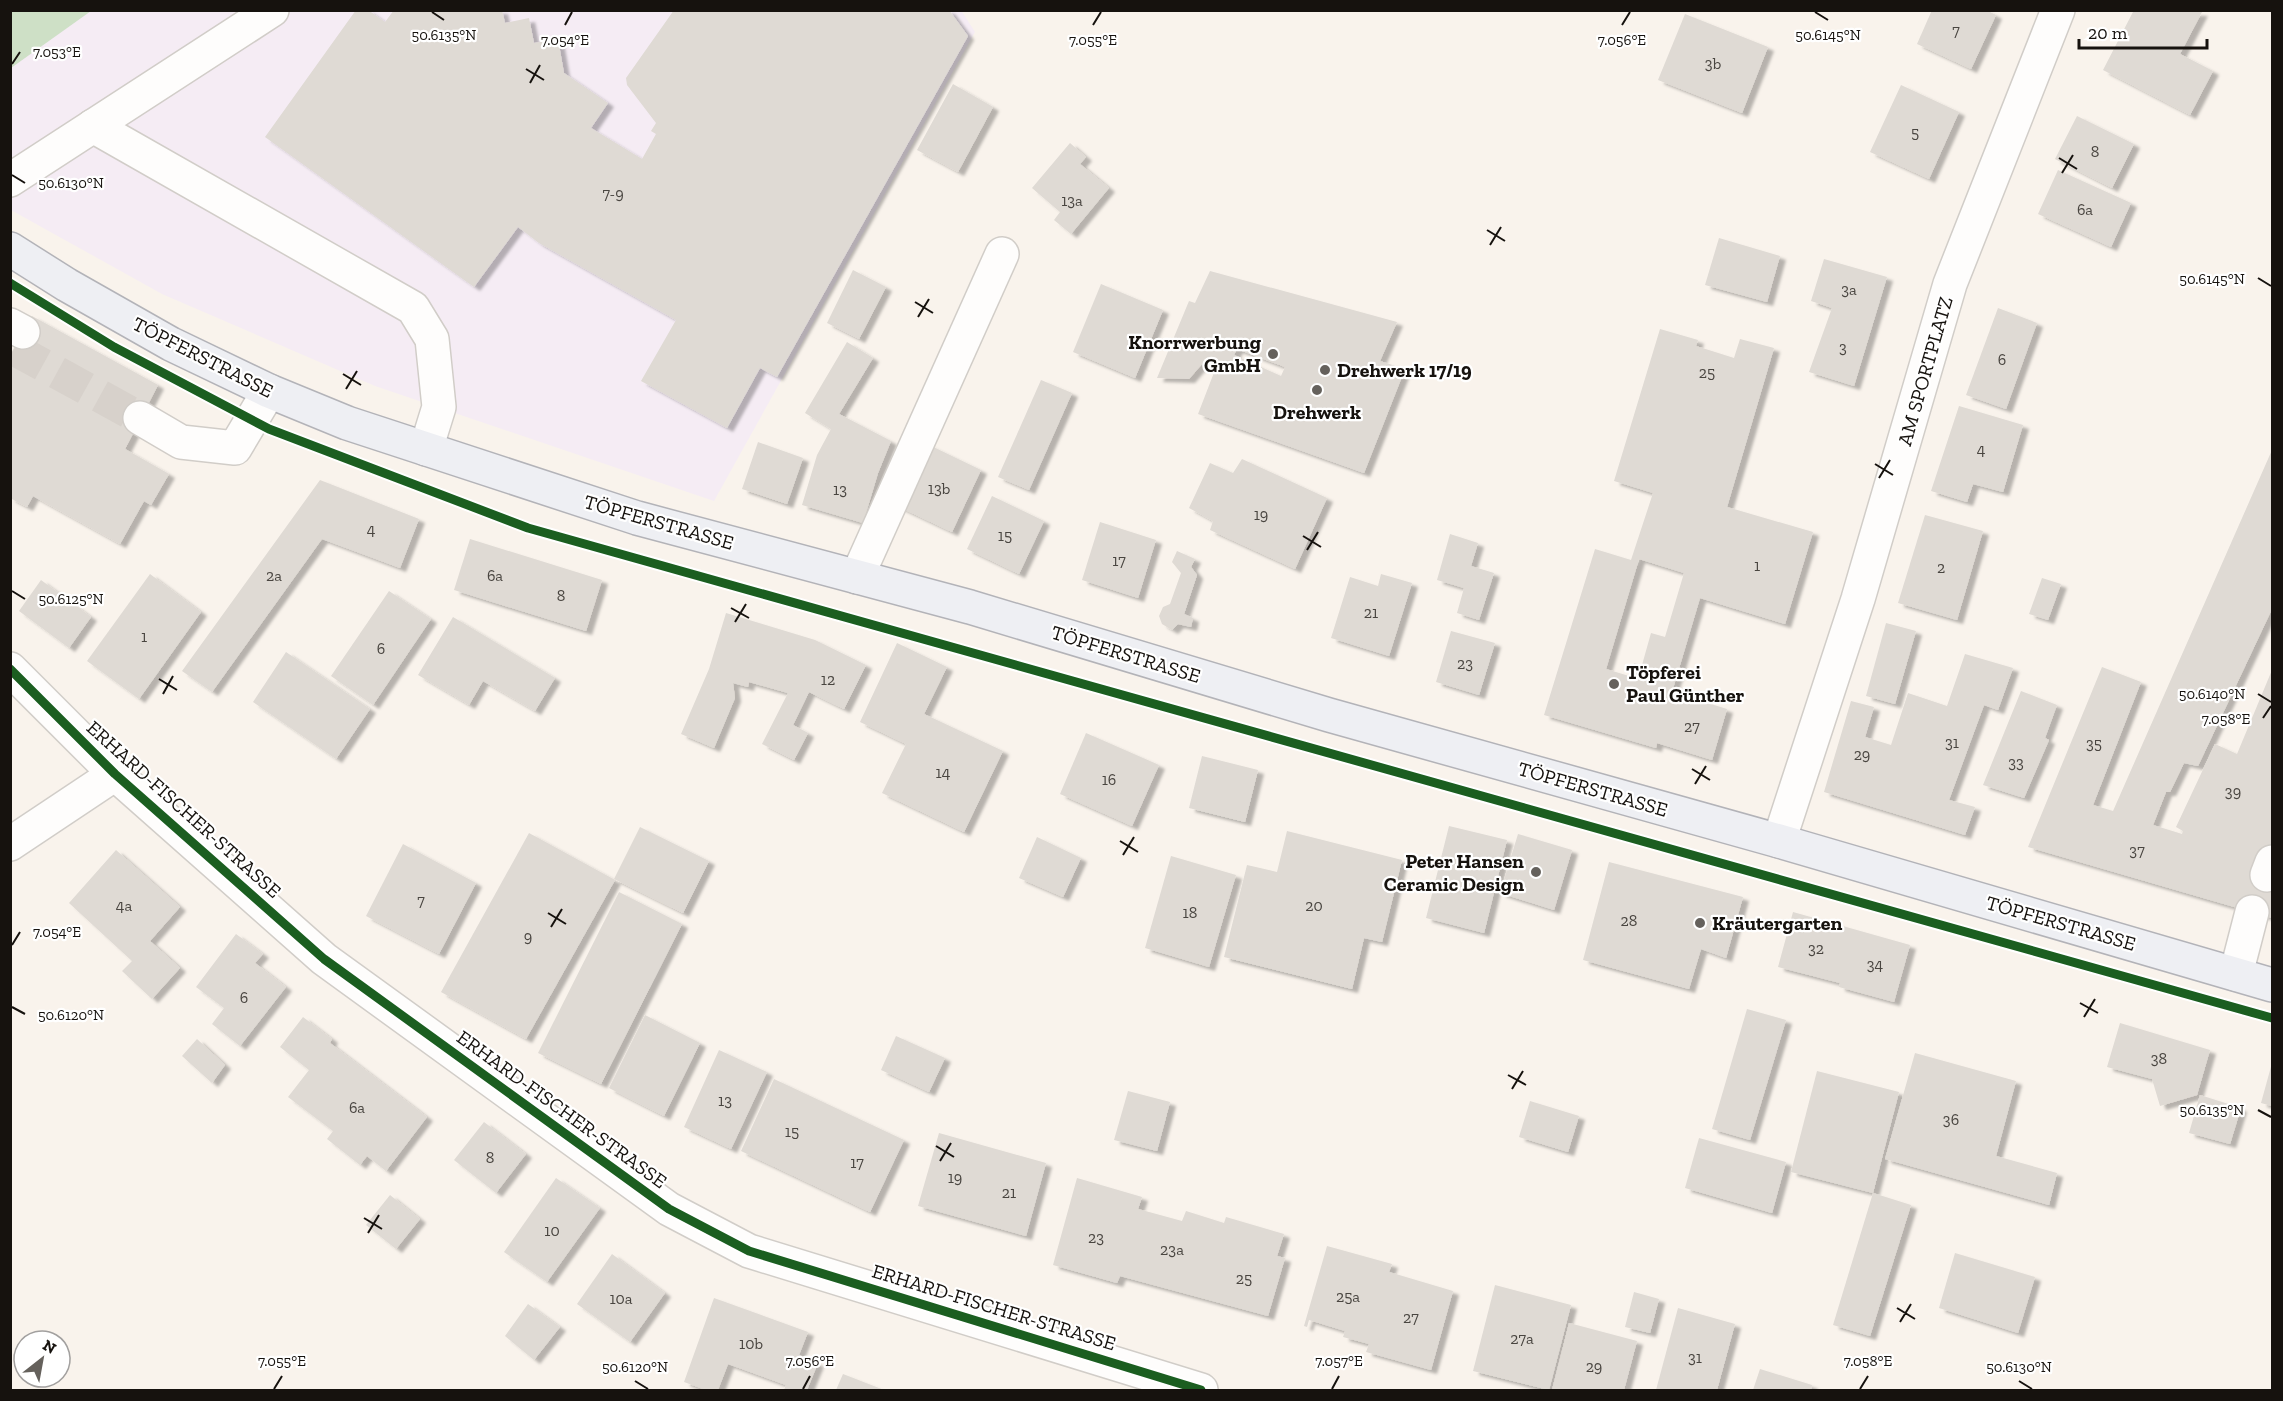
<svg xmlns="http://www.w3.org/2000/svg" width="2283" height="1401" font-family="'Zilla Slab',serif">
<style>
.commercial{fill:#f5ecf4}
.green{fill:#cee0c6}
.building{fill:#dfdad4;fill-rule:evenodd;filter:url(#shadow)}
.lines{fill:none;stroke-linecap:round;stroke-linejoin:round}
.minor-tunnel{stroke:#d7d1cb;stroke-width:33;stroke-dasharray:33 16;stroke-linecap:butt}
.minor-casing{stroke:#d1cdc8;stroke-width:36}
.major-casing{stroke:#b3b3b8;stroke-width:36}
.minor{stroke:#fefdfc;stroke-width:33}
.major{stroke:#eeeff3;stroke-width:33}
.cycleway-casing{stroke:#fff;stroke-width:13}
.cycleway{stroke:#1b5e20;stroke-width:9}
.ticks{fill:none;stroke:#16120e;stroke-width:2}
.poi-dot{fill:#65615c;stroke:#fff;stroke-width:2}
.labels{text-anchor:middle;stroke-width:4.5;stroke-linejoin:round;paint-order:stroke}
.number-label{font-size:16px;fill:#494540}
.poi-label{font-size:20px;font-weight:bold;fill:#16120e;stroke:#fff;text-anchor:start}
.street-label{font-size:20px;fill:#16120e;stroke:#fff}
.ticks-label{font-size:15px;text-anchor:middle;fill:#16120e;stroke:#fff;stroke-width:4.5;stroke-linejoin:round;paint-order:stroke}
</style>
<defs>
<filter id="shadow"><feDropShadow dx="6" dy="4" stdDeviation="1.5" flood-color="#0004"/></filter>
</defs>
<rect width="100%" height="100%" fill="#f9f3ec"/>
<polygon class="commercial" points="91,10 961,10 975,32 714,501 375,386 162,294 11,210 10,68"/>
<polygon class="green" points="11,10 91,10 91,11 11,68"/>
<g class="building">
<polygon points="356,10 368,10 385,22 394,10 502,10 505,23 529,18 534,43 558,39 564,73 608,103 591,128 642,159 656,134 651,131 656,123 627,85 626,78 674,10 949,10 968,36 777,377 760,368 727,428 641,381 676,320 539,243 518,227 474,287 265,137"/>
<polygon points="1932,10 1986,10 1996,15 1971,69 1917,44"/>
<polygon points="2134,10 2202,12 2180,54 2213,71 2190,115 2103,70"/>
<polygon points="1685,14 1768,47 1742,113 1658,80"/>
<polygon points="953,84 993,107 958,172 917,150"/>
<polygon points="1901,85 1959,112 1929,179 1870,152"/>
<polygon points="2077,116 2134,144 2112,188 2055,159"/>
<polygon points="1070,143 1086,157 1080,164 1109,188 1071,234 1054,220 1060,212 1032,188"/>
<polygon points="2058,170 2131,203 2111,247 2038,214"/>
<polygon points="1719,238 1780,256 1767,302 1705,285"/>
<polygon points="1824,259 1887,277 1854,386 1809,372 1832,308 1811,301"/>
<polygon points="853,270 886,287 859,339 827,323"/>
<path d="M1210,271L1397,322L1380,361L1405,369L1364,473L1198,414L1215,370L1202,364L1189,379L1157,378L1189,301L1195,303ZM1237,349L1285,367L1281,376L1234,355Z"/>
<polygon points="1101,284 1163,310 1135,378 1073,352"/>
<polygon points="1998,308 2037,323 2006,409 1966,395"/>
<polygon points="32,316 158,385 125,449 169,474 151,505 144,501 120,544 33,496 27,507 10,498 10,355"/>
<path d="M1660,329L1698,340L1696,346L1734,358L1740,339L1774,348L1727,507L1813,532L1785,624L1700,598L1672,692L1727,709L1712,760L1657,743L1656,748L1544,715L1595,549L1631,560L1653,493L1614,481ZM1639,559L1684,573L1665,637L1651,633L1642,665L1634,663L1629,676L1606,669Z"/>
<polygon points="847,342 873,358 839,414 891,441 878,473 863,523 802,505 817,455 831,429 805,413"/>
<polygon points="1041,380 1072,393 1029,490 998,477"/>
<polygon points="1959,406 2023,425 2003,492 1973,484 1967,502 1931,491"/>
<polygon points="758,442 803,458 787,504 742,489"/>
<polygon points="927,444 981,470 952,532 897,506"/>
<polygon points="2272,450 2272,609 2198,766 2184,763 2170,792 2166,792 2153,825 2182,834 2183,831 2176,827 2215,744 2237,754 2272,670 2272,918 2028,847 2102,667 2141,682 2093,805 2113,811"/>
<polygon points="1242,459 1327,498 1295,569 1210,530 1213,521 1189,508 1210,463 1233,473"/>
<polygon points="320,480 419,519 400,568 322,539 212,692 182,671"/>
<polygon points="992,496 1044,521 1019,574 967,549"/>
<polygon points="1925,515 1983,531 1957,620 1898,603"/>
<polygon points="1100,522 1156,540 1138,598 1082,580"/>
<polygon points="1450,534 1478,543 1471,566 1494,573 1479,620 1457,613 1464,588 1437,580"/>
<polygon points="470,539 602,580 586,631 454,590"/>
<polygon points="1177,551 1195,559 1191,567 1197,575 1184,614 1193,618 1191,627 1178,624 1172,630 1162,624 1159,616 1163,607 1170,604 1181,573 1172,562"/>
<polygon points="150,574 201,612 139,699 87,661"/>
<polygon points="1381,574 1412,583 1389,656 1331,638 1350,577 1378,586"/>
<polygon points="2042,578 2061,584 2048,620 2029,614"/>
<polygon points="41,580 91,617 69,648 19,611"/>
<polygon points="389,591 431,619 373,705 331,676"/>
<polygon points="726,613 815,640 866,665 844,709 809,692 793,725 808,733 794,760 762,744 788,693 749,682 748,687 733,683 735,698 714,748 681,734 709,669"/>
<polygon points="453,617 555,678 535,711 483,681 469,705 418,675"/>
<polygon points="1886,623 1916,631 1895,704 1866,696"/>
<polygon points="1451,631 1495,643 1479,695 1436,682"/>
<polygon points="897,643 947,667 924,714 1003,751 964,832 882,793 906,744 860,722"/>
<polygon points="286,652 370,709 336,759 253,702"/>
<polygon points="1965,654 2013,668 1998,710 1984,705 1949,800 1975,807 1965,835 1824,792 1851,701 1874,707 1865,737 1891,745 1908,693 1947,706"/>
<polygon points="2021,691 2057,705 2045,738 2049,740 2024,798 1983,785"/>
<polygon points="1086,733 1159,765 1132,826 1060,794"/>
<polygon points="1202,756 1258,770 1245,822 1189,808"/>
<polygon points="1449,826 1507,840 1484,933 1426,918"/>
<polygon points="640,827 709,861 683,913 614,879"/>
<polygon points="1287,831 1402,860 1382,942 1364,938 1352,989 1224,957 1247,865 1277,872"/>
<polygon points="529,833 615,880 526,1039 441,992"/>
<polygon points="1518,834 1572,850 1554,910 1500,893"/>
<polygon points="1037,837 1081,858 1063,897 1019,878"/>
<polygon points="403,844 476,883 439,954 366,916"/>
<polygon points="116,850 180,907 150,941 180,968 152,999 122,971 132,961 69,903"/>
<polygon points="1171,856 1236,875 1209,967 1145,948"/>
<polygon points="1609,862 1743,897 1726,958 1701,949 1689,989 1583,960"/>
<polygon points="619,892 682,924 601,1084 538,1053"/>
<polygon points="1793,912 1910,945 1894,1002 1839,987 1840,983 1778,967"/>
<polygon points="236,934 263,954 255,963 286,987 240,1046 212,1024 224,1008 196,987"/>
<polygon points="1747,1009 1786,1020 1750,1140 1712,1129"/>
<polygon points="645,1015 700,1043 664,1116 609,1088"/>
<polygon points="303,1017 332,1039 330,1043 427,1117 386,1171 367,1156 360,1165 327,1139 333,1131 288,1097 309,1070 280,1047"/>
<polygon points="2120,1023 2210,1050 2197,1095 2160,1106 2152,1079 2107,1067"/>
<polygon points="896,1036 945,1058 929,1092 881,1070"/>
<polygon points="197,1039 225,1065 212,1083 182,1056"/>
<polygon points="719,1050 767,1072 731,1149 684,1127"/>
<polygon points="1915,1053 2016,1081 1996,1156 2057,1173 2049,1205 1885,1159"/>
<polygon points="2272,1063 2272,1106 2261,1103"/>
<polygon points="1817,1071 1899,1092 1873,1193 1791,1172"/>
<polygon points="774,1079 904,1140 870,1212 741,1151"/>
<polygon points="1128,1091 1170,1102 1157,1151 1114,1140"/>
<polygon points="2200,1095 2241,1108 2230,1144 2189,1133"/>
<polygon points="1530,1101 1579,1116 1568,1152 1519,1137"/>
<polygon points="484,1122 526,1154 496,1193 454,1160"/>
<polygon points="939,1133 1046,1163 1026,1236 918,1206"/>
<polygon points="1699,1138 1786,1162 1772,1213 1685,1188"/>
<polygon points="556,1178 600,1208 547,1282 504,1252"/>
<polygon points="1077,1178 1142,1197 1138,1209 1182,1221 1186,1211 1224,1223 1226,1217 1284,1234 1277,1256 1285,1258 1268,1316 1120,1276 1117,1283 1053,1265"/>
<polygon points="1873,1193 1911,1205 1870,1336 1833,1325"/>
<polygon points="390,1195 420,1219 396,1249 366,1225"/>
<polygon points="1327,1246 1392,1264 1389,1272 1453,1291 1431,1370 1366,1352 1369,1344 1343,1337 1345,1331 1309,1320 1307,1327 1304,1326"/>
<polygon points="1955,1253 2035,1277 2018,1333 1939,1308"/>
<polygon points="612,1254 665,1293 630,1342 577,1304"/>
<polygon points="1495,1285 1571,1305 1549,1390 1473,1371"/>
<polygon points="1634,1292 1659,1299 1650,1333 1625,1327"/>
<polygon points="714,1298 808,1332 799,1355 818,1363 807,1390 784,1390 786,1385 728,1364 718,1390 706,1390 684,1382"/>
<polygon points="528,1304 560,1327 534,1360 505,1336"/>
<polygon points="1678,1308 1735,1324 1717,1390 1656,1390"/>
<polygon points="1569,1323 1637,1341 1624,1390 1552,1390"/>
<polygon points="1760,1369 1812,1385 1811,1390 1753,1390"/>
<polygon points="843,1374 884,1390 836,1390"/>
</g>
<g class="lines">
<polyline class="minor-tunnel" points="14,349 140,418"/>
<defs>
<g id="minor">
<polyline points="93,126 413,308 432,339 439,407 426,449"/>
<polyline points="10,180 272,10"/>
<polyline points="10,325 23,332"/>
<polyline points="140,418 181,442 235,448 269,391"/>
<polyline points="857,577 1002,254"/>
<polyline points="10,669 115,774 324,959 669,1209 749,1251 1201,1390"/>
<polyline points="1779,841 1858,599 1950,284 2058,10"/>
<polyline points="10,844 115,774"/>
<polyline points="2267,875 2272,862"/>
<polyline points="2236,974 2252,912"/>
</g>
<polyline id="major" points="10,249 67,285 171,344 269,391 347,423 637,518 970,607 1329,715 1779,841 2272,985"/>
</defs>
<use href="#minor" class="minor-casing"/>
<use href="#major" class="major-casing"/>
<use href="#minor" class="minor"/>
<use href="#major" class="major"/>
<defs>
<g id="cycleway">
<polyline points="10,283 114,347 269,429 528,528 2272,1018"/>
<polyline points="10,669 115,774 324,959 669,1209 749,1251 1201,1390"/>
</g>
</defs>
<use href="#cycleway" class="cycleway-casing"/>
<use href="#cycleway" class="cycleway"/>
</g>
<path class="ticks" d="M432,12L444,20M1815,12L1828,20M565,25L572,12M1093,25L1101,12M1622,25L1630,12M12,64L20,52M526,69L544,80M530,83L540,65M2059,158L2077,169M2062,173L2073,155M12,175L25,183M1487,230L1505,241M1490,245L1501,227M2258,278L2271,286M915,302L933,313M918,317L929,299M343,374L361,385M346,389L357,371M1875,464L1893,475M1879,478L1890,460M1303,536L1321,547M1307,550L1318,532M12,591L25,599M731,608L749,618M735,622L746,604M159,679L177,690M163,694L173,676M2258,694L2271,702M2263,718L2271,706M1692,769L1710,780M1695,784L1706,766M1120,841L1138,852M1123,855L1134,837M548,913L566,924M551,927L562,909M12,945L20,932M2080,1003L2098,1013M12,1007L25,1014M2084,1017L2095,999M1508,1075L1526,1085M1512,1089L1523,1071M2258,1110L2271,1117M936,1146L954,1157M940,1161L951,1143M364,1218L382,1229M368,1233L379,1215M1897,1308L1915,1319M1900,1322L1911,1304M635,1381L648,1389M2019,1381L2032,1389M274,1389L282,1376M803,1389L810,1376M1332,1389L1339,1376M1860,1389L1868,1376"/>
<g class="poi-dot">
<circle cx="1273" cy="354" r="6"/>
<circle cx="1325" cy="370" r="6"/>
<circle cx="1317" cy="390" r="6"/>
<circle cx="1614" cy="684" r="6"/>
<circle cx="1536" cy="872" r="6"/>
<circle cx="1700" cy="923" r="6"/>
</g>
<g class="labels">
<g class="number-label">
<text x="1956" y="36">7</text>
<text x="1713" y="69">3b</text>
<text x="1915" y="138">5</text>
<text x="2095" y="157">8</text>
<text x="613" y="199">7-9</text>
<text x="1072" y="206">13a</text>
<text x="2085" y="215">6a</text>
<text x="1849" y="295">3a</text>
<text x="1843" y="353">3</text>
<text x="2002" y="365">6</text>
<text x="1707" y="378">25</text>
<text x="1981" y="455">4</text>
<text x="939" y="494">13b</text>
<text x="840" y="495">13</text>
<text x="1261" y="520">19</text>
<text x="371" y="535">4</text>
<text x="1005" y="541">15</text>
<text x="1119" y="566">17</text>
<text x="1757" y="571">1</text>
<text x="1941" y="573">2</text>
<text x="274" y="581">2a</text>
<text x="495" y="581">6a</text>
<text x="561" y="601">8</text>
<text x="1371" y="618">21</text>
<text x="144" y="642">1</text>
<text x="381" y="654">6</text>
<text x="1465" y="669">23</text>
<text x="828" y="685">12</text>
<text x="1692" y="732">27</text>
<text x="1952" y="748">31</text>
<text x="2094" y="749">35</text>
<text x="1862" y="760">29</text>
<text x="2016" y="768">33</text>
<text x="943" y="778">14</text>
<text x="1109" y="785">16</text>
<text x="2233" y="797">39</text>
<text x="2137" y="856">37</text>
<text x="421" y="906">7</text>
<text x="124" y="911">4a</text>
<text x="1314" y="911">20</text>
<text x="1190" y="918">18</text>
<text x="1629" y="926">28</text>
<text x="528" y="942">9</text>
<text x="1816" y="954">32</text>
<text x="1875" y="970">34</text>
<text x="244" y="1003">6</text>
<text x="2159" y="1064">38</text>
<text x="725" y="1106">13</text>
<text x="357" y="1113">6a</text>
<text x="1951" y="1125">36</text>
<text x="792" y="1137">15</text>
<text x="490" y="1163">8</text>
<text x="857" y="1168">17</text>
<text x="955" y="1183">19</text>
<text x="1009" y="1198">21</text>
<text x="552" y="1236">10</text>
<text x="1096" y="1243">23</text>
<text x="1172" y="1255">23a</text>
<text x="1244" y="1284">25</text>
<text x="1348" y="1302">25a</text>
<text x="621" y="1304">10a</text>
<text x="1411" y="1323">27</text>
<text x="1522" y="1344">27a</text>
<text x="751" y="1349">10b</text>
<text x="1695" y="1363">31</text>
<text x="1594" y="1372">29</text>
</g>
<g class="poi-label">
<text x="1261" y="349" text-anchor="end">Knorrwerbung<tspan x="1261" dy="23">GmbH</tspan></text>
<text x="1337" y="377">Drehwerk 17/19</text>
<text x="1317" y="419" text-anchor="middle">Drehwerk</text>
<text x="1626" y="679">Töpferei<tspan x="1626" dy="23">Paul Günther</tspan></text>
<text x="1524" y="868" text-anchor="end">Peter Hansen<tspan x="1524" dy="23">Ceramic Design</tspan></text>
<text x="1712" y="930">Kräutergarten</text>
</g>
<g class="street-label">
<text transform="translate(203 357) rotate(27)" y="7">TÖPFERSTRASSE</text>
<text transform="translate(1925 371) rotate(-74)" y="7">AM SPORTPLATZ</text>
<text transform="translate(659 522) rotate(16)" y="7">TÖPFERSTRASSE</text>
<text transform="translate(1126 654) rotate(17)" y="7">TÖPFERSTRASSE</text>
<text transform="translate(1593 789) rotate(16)" y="7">TÖPFERSTRASSE</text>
<text transform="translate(184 809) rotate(42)" y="7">ERHARD-FISCHER-STRASSE</text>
<text transform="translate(2061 923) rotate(16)" y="7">TÖPFERSTRASSE</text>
<text transform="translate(562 1109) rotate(36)" y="7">ERHARD-FISCHER-STRASSE</text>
<text transform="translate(994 1307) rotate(17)" y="7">ERHARD-FISCHER-STRASSE</text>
</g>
</g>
<g class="ticks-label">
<text x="444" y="40">50.6135°N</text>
<text x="1828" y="40">50.6145°N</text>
<text x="565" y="45">7.054°E</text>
<text x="1093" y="45">7.055°E</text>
<text x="1622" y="45">7.056°E</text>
<text x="57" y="57">7.053°E</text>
<text x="71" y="188">50.6130°N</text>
<text x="2212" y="284">50.6145°N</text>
<text x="71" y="604">50.6125°N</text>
<text x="2212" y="699">50.6140°N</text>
<text x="2226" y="724">7.058°E</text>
<text x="57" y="937">7.054°E</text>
<text x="71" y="1020">50.6120°N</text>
<text x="2212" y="1115">50.6135°N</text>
<text x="282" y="1366">7.055°E</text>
<text x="810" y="1366">7.056°E</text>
<text x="1339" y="1366">7.057°E</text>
<text x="1868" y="1366">7.058°E</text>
<text x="635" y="1372">50.6120°N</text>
<text x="2019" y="1372">50.6130°N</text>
</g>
<rect width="2283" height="1401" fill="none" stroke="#16120e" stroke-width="24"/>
<g transform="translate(42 1359) rotate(31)"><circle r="28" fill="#ffffff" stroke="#a2a09f" stroke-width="1.5"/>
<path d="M0-4.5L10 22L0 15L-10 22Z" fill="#65615c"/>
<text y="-9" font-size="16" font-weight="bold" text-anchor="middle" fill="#16120e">N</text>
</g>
<path d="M2079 39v9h128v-9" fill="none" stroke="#16120e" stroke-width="3"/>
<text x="2088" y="39" font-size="18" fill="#16120e" stroke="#ffffff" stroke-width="4.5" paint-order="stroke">20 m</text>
</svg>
